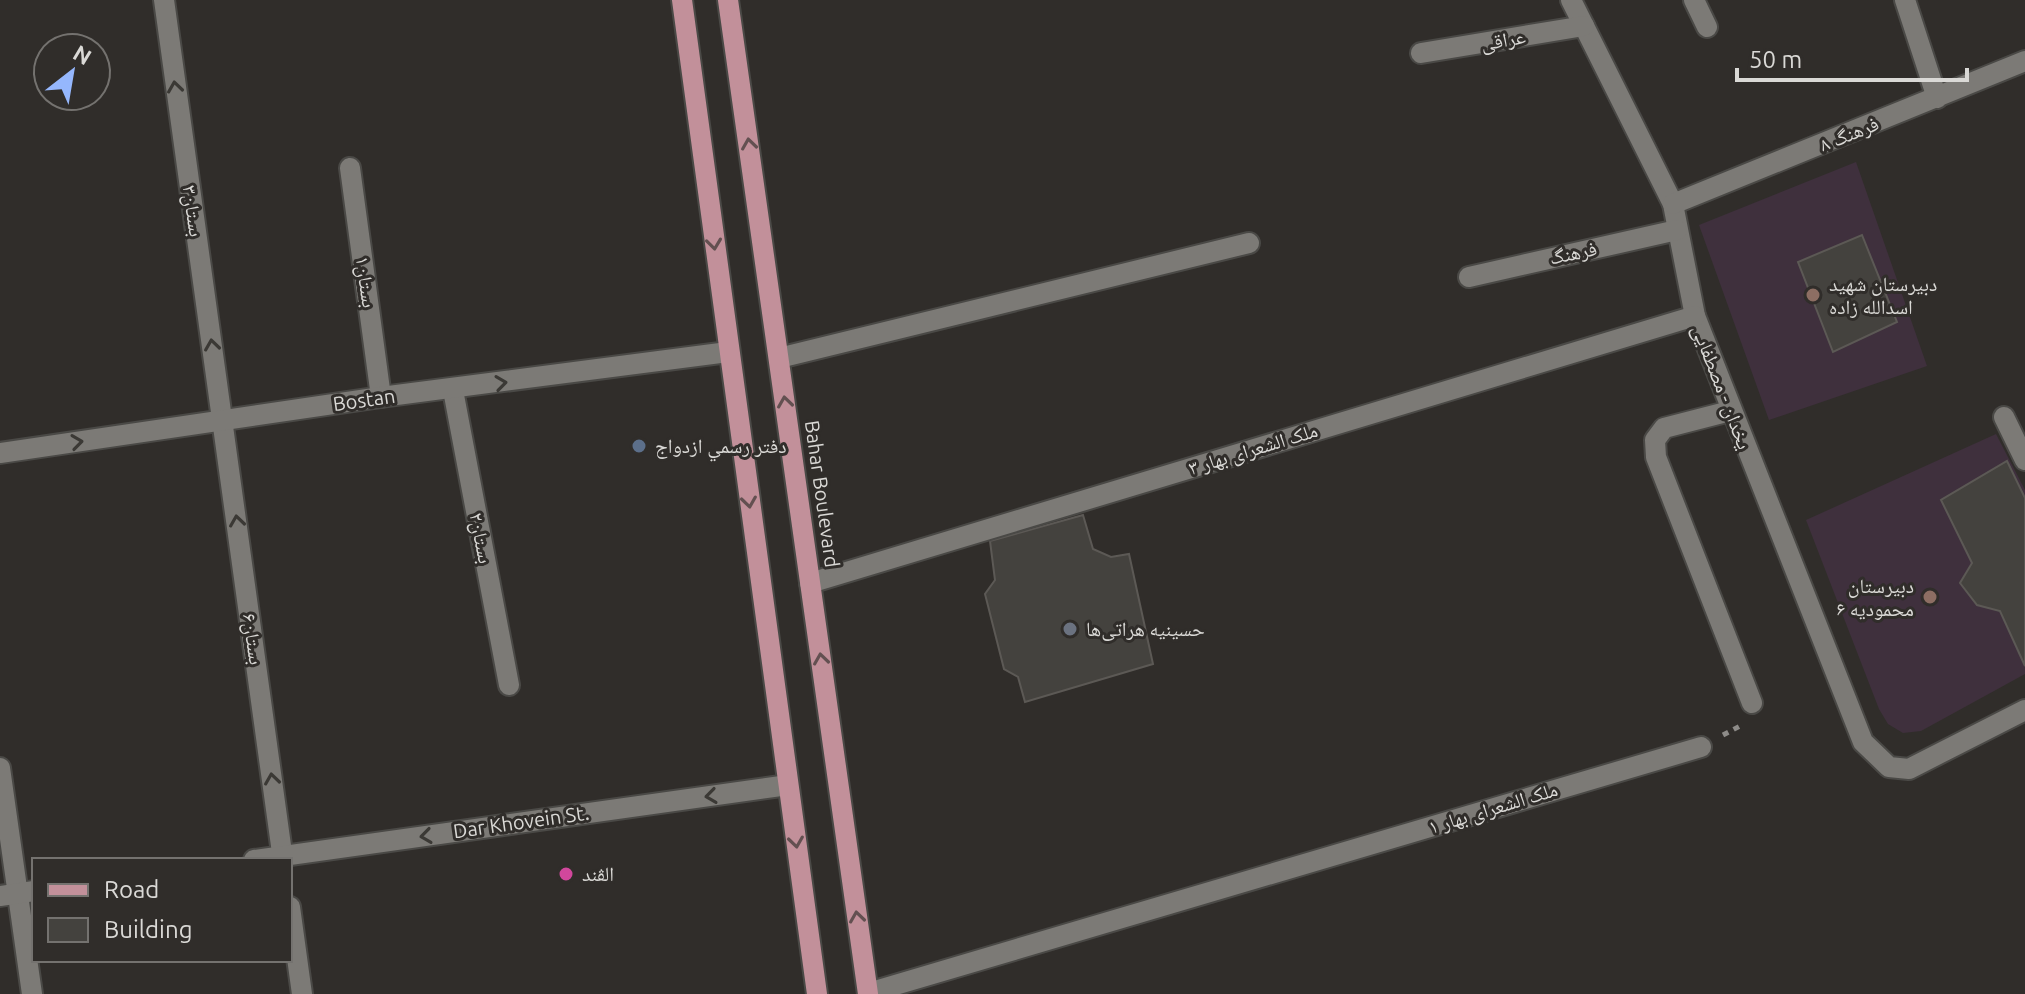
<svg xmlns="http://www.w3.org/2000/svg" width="2025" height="994" font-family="Ubuntu,'Noto Naskh Arabic',sans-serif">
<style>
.education{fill:#3f303d}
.building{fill:#44423e;stroke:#5c5955;stroke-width:2}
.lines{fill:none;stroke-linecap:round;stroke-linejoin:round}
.minor-casing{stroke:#4a4946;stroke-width:24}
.major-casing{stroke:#4a4946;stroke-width:24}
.path{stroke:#8d8b88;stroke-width:5;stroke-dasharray:6 6;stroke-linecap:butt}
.minor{stroke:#7c7a76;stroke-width:20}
.major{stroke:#c2909a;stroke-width:20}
.oneway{stroke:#3b3935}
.oneway2{stroke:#635051}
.education-dot{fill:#8d6e63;stroke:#302d2a;stroke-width:3}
.service-dot{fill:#5c6f8a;stroke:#302d2a;stroke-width:3}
.worship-dot{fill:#6b7280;stroke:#302d2a;stroke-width:3}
.hotel-dot{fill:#d1479c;stroke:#302d2a;stroke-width:3}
.labels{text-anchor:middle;stroke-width:6;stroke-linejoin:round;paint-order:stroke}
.street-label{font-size:20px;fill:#dad9d6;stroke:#302d2a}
.poi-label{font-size:20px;fill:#dad9d6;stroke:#302d2a;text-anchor:start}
</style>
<rect width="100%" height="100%" fill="#302d2a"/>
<g class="education">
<polygon points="1856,162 1927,366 1769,420 1699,225"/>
<polygon points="1996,434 2025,490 2025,674 1921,731 1903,733 1888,724 1879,709 1806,520"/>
</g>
<g class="building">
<polygon points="1862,235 1897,322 1833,352 1798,262"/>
<polygon points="2007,461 2025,498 2025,666 2000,611 1977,605 1960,583 1972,563 1941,500"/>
<polygon points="1083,515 1093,549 1111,557 1129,554 1153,664 1025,702 1018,677 1004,669 985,594 995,580 990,541"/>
</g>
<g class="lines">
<defs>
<g id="minor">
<polyline points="164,0 283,860"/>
<polyline points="1571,0 1673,204 1695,316 1863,742 1889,767 1909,769 2025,710"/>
<polyline points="1694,0 1707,27"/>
<polyline points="1905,0 1937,98"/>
<polyline points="1421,53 1584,26"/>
<polyline points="350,168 381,397"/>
<polyline points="1673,204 2025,61"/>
<polyline points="1469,277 1677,230"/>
<polyline points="779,358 1249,243"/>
<polyline points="453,390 509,685"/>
<polyline points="1730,411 1664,428 1655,440 1656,457 1752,703"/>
<polyline points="2004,417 2025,460"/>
<polyline points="0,453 381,397 728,352"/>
<polyline points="810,583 1695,316"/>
<polyline points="0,768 32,994"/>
<polyline points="254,860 788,785"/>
<polyline points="0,896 34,891"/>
<polyline points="290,907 302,994"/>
<polyline points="868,993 1701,747"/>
</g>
<g id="major">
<polyline points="682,0 817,994"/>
<polyline points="728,0 868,994"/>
</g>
</defs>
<use href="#minor" class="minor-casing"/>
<use href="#major" class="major-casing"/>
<polyline class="path" points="1723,735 1742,725"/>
<use href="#minor" class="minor"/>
<use href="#major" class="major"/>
</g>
<defs><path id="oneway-chevron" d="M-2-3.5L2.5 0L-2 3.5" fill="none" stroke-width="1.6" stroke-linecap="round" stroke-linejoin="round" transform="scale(2)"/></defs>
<g class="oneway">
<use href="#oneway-chevron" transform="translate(175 87) rotate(-98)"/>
<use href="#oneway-chevron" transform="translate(212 345) rotate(-98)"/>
<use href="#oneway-chevron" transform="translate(501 383) rotate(-8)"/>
<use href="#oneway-chevron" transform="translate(77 442) rotate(-8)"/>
<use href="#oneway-chevron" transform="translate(237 521) rotate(-98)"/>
<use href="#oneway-chevron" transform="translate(272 779) rotate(-98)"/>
<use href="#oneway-chevron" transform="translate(711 796) rotate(172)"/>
<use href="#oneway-chevron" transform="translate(426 836) rotate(172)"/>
</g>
<g class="oneway2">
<use href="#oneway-chevron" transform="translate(749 144) rotate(-98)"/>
<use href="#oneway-chevron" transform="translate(714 244) rotate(83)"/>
<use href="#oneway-chevron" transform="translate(785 402) rotate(-98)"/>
<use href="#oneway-chevron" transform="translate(749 502) rotate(82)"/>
<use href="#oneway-chevron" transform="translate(821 659) rotate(-98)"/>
<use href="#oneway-chevron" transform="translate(796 842) rotate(82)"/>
<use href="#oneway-chevron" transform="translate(857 917) rotate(-98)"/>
</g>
<g class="education-dot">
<circle cx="1813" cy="295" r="8"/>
<circle cx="1930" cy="597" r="8"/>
</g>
<circle class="service-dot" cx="639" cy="446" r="8"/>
<circle class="worship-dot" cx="1070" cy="629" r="8"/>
<circle class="hotel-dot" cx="566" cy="874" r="8"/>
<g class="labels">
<g class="street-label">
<text transform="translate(1503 40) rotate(-10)" y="7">عراقی</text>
<text transform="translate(1849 134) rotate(-22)" y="7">فرهنگ ۸</text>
<text transform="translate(193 211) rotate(82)" y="7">بستان۳</text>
<text transform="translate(1573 253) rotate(-12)" y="7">فرهنگ</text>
<text transform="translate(366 282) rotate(82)" y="7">بستان۱</text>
<text transform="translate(1722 387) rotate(69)" y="7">یخدان - مصطفایی</text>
<text transform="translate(364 400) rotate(-8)" y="7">Bostan</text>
<text transform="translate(1253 449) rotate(-17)" y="7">ملک الشعرای بهار ۳</text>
<text transform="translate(822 494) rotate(82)" y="7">Bahar Boulevard</text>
<text transform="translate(481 538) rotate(79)" y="7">بستان۲</text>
<text transform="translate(253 639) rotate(82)" y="7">بستان۶</text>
<text transform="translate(1493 808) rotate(-17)" y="7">ملک الشعرای بهار ۱</text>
<text transform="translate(521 822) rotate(-8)" y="7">Dar Khovein St.</text>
</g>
<g class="poi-label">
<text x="1829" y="291">دبیرستان شهید<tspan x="1829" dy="23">اسدالله زاده</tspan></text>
<text x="655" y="453">دفتر رسمي ازدواج</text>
<text x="1914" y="593" text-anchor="end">دبیرستان<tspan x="1914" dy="23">محمودیه ۶</tspan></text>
<text x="1086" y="636">حسینیه هراتی‌ها</text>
<text x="582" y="881">الڤند</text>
</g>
</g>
<rect x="32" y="858" width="260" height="104" fill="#302d2a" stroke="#74726f" stroke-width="2"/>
<rect x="48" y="884" width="40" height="12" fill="#c2909a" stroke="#74726f" stroke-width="2"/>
<text x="104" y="898" font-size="24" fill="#dad9d6">Road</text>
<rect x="48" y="918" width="40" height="24" fill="#44423e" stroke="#74726f" stroke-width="2"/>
<text x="104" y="938" font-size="24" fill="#dad9d6">Building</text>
<g transform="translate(72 72) rotate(31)"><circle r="38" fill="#302d2a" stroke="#74726f" stroke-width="2"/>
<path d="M0-6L14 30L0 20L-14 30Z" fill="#95b7fd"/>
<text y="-12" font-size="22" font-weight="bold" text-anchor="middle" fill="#dad9d6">N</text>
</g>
<path d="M1737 68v12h230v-12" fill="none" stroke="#dad9d6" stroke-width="4"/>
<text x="1749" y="68" font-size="24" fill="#dad9d6" stroke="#302d2a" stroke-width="6" paint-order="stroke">50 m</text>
</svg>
